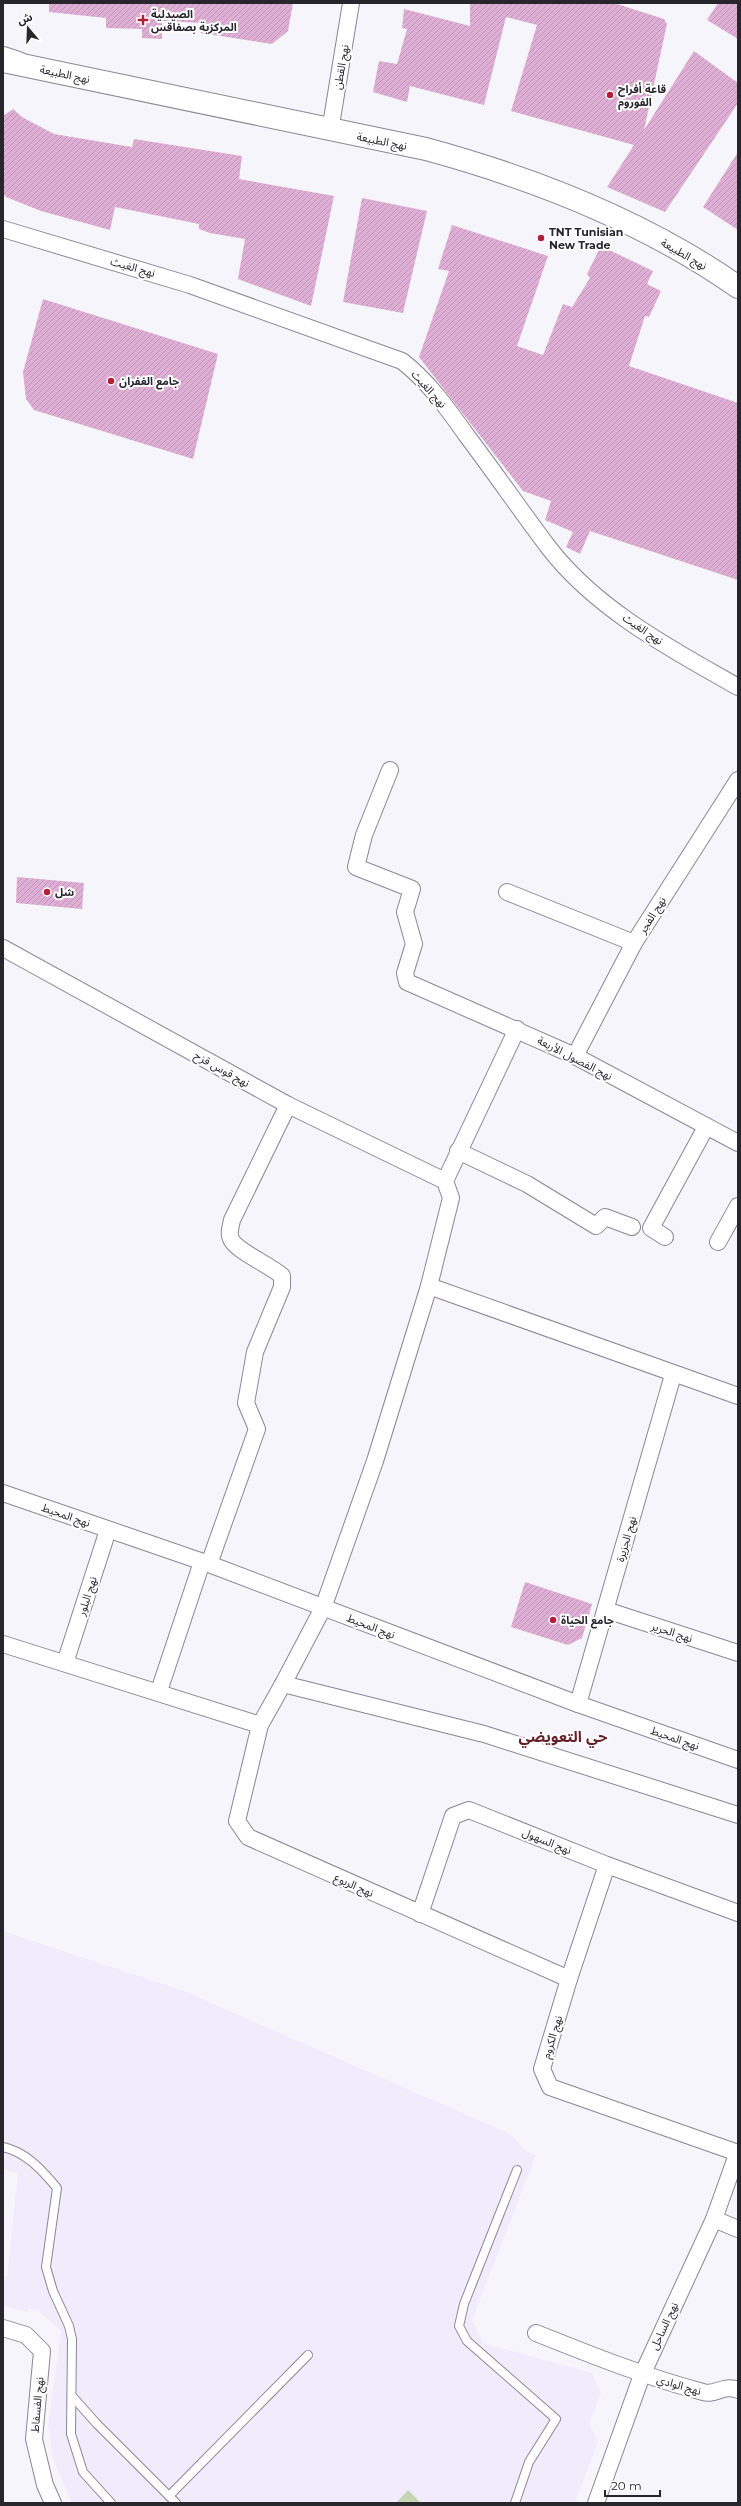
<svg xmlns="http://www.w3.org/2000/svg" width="741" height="2506" font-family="Montserrat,'Noto Sans Arabic',sans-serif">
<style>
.built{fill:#f1ecfc}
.pitch{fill:#c7d5b4}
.building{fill:url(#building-hatch)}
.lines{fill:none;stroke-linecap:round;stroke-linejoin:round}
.lane-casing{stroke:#8b8596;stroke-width:10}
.street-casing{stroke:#8b8596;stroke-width:18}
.secondary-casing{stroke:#8b8596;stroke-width:24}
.primary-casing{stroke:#8b8596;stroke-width:24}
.lane{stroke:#fff;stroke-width:8}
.street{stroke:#fff;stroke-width:16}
.secondary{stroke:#fff;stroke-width:22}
.primary{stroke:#fff;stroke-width:22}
.poi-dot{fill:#b21f38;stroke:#fff;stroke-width:1.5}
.labels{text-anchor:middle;stroke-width:4;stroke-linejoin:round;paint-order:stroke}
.poi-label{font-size:11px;font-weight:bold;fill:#28262d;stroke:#fff;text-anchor:start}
.street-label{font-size:11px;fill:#28262d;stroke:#fff}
.district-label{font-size:15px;font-weight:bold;fill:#651f26;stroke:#fff}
</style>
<defs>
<pattern id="building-hatch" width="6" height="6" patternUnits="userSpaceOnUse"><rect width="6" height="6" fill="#deaed4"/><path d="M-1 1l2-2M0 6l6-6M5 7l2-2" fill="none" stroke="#be96b6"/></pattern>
</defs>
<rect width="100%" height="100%" fill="#f7f5fc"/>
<polygon class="built" points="3,1931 184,1991 510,2134 527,2152 536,2155 472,2320 483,2343 592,2373 601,2393 589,2423 598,2441 575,2503 72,2503 53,2459 48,2425 61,2331 39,2311 29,2309 28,2312 3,2306 3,2276 7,2276 18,2173 3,2169"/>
<polygon class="pitch" points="408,2490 421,2503 396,2503"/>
<g class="building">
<polygon points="49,3 293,3 288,31 272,44 201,33 203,23 162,21 162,39 142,38 142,29 106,28 106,18 49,12"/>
<polygon points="470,3 614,3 664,19 667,24 644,130 694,51 738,83 738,103 665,212 607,187 634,145 511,111 537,25 506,17 484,105 410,86 407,102 373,92 379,61 397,64 407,29 402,28 404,9 470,26"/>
<polygon points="718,3 738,3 738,39 707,20"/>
<polygon points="13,109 22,117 54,134 132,147 134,139 242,156 239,179 334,196 311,306 238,279 245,239 210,233 199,229 199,224 115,207 110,230 41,211 6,197 3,193 3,116"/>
<polygon points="738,152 738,230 703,207"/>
<polygon points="362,198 427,211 403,313 343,302"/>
<polygon points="452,225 548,256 517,346 543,355 563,304 572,307 590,278 587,274 601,246 653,271 647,284 661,291 649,317 645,316 629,366 738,403 738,580 590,531 580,554 566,547 573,532 545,520 551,501 523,491 419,357 449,271 438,269"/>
<polygon points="43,299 218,354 193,459 34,410 26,399 23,372"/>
<polygon points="17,877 84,883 82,909 16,903"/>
<polygon points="525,1582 592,1604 582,1638 568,1645 511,1627"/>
</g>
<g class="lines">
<defs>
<g id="lane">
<path d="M3,2147C26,2152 42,2170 57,2188L46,2267L53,2291L69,2326L72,2339L71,2434L83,2472L111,2503"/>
<polyline points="72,2396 96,2423 176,2503"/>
<polyline points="169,2496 308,2355"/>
<polyline points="515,2503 529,2462 556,2419 467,2341 459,2326 464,2304 517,2170"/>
</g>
<g id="street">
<polyline points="330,131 351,3"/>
<path d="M3,229L190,285L402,361C428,381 448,409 467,436C495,473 521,511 549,548C597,610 671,649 738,687"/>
<polyline points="390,770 364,835 356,867 412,889 405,912 414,944 405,973 407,982 575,1056 738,1143"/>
<polyline points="507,892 634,943"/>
<polyline points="3,948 288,1105 445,1181"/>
<polyline points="517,1029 445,1181 451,1198 429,1286 375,1461 323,1608 283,1684 260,1725 237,1821 248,1837 569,1979"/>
<polyline points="575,1056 634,943 738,780"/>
<polyline points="458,1151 527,1184 596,1226 605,1217 632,1227"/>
<polyline points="665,1237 651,1228 706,1127"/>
<polyline points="718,1242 738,1206"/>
<polyline points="429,1286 738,1396"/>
<polyline points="3,1493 209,1564 578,1704 738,1760"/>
<path d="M209,1564L257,1429L246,1403L255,1352L282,1287V1276C270,1265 236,1251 231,1239C228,1233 231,1226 232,1220L288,1105"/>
<polyline points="606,1610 738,1653"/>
<polyline points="3,1644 260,1725"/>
<polyline points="65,1663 108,1530"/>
<polyline points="283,1684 484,1734 738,1815"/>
<polyline points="159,1691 202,1562"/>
<polyline points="578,1704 673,1375"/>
<polyline points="607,1865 569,1979 542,2069 550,2087 738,2153"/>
<polyline points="420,1914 453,1816 469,1810 607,1865 738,1913"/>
<polyline points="714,2219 738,2229"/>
<polyline points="3,2328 26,2335 42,2351 34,2439 45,2485 53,2503"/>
<path d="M536,2333C591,2355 646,2377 703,2392C715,2396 723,2384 738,2390"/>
<polyline points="596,2503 642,2375 714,2219 738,2152"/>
</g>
<path id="secondary" d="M3,61L426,149C536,179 644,221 738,287"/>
<polyline id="primary" points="3,58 18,63"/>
</defs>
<use href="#lane" class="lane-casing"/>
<use href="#street" class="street-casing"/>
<use href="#secondary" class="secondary-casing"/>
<use href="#primary" class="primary-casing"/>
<use href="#lane" class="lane"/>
<use href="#street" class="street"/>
<use href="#secondary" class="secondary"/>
<use href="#primary" class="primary"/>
</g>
<g class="poi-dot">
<path d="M141 14h4v4h4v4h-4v4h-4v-4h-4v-4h4z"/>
<circle cx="610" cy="95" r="4"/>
<circle cx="541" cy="238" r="4"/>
<circle cx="111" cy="381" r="4"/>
<circle cx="47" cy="892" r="4"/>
<circle cx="553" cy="1620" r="4"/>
</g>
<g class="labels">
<g class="poi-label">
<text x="151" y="18">الصيدلية<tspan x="151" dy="13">المركزية بصفاقس</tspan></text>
<text x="618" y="93">قاعة أفراح<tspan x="618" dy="13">الفوروم</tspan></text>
<text x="549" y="236">TNT Tunisian<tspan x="549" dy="13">New Trade</tspan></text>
<text x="119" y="385">جامع الغفران</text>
<text x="55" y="896">شل</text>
<text x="561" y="1624">جامع الحياة</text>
</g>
<g class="street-label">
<text transform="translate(341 67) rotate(-80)" y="4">نهج القطن</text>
<text transform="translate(65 74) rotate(12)" y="4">نهج الطبيعة</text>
<text transform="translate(382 141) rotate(11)" y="4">نهج الطبيعة</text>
<text transform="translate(684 254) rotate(30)" y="4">نهج الطبيعة</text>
<text transform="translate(133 267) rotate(16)" y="4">نهج الغيث</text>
<text transform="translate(429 389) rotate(48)" y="4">نهج الغيث</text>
<text transform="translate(643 629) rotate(34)" y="4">نهج الغيث</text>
<text transform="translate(652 915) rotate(-58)" y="4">نهج الفجر</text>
<text transform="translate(575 1058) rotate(27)" y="4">نهج الفصول الأربعة</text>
<text transform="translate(222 1069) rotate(29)" y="4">نهج قوس قزح</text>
<text transform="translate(66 1515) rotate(19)" y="4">نهج المحيط</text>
<text transform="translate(626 1539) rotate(-74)" y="4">نهج الجزيرة</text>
<text transform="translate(87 1596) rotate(-72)" y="4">نهج البلور</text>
<text transform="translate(371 1626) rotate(21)" y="4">نهج المحيط</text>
<text transform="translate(672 1632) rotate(18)" y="4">نهج الحرير</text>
<text transform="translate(675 1738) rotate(19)" y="4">نهج المحيط</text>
<text transform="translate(547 1841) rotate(22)" y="4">نهج السهول</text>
<text transform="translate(354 1885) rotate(24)" y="4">نهج الربوع</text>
<text transform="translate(552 2037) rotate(-73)" y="4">نهج الكروم</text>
<text transform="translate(664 2326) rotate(-65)" y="4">نهج الساحل</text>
<text transform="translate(679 2385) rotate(16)" y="4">نهج الوادي</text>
<text transform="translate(37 2405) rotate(-85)" y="4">نهج الفسفاط</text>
</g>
<g class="district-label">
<text x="563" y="1742">حي التعويضي</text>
</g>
</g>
<rect width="741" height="2506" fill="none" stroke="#28262d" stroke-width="8"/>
<g transform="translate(28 28) rotate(341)" stroke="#ffffff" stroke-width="3" paint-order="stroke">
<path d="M0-3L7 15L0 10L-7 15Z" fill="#28262d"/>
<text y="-6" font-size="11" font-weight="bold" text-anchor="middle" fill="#28262d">ش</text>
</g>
<path d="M605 2490v6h55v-6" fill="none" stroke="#28262d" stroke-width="2"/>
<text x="611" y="2490" font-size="12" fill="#28262d" stroke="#ffffff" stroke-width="3" paint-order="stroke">20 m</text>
</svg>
